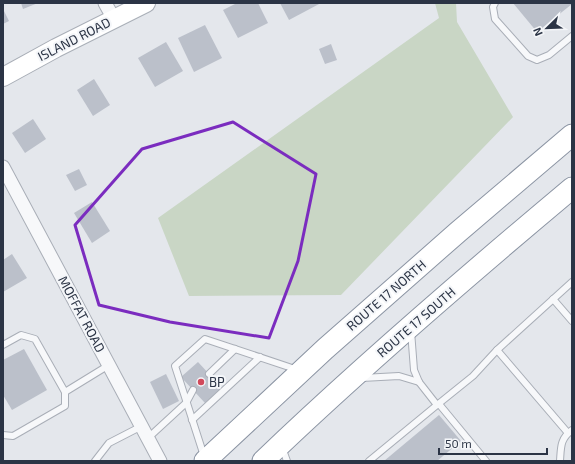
<svg xmlns="http://www.w3.org/2000/svg" width="575" height="464" font-family="'Exo 2',sans-serif">
<style>
.green{fill:#c9d6c5}
.building{fill:#bbc0ca}
.lines{fill:none;stroke-linecap:round;stroke-linejoin:round}
.service-casing{stroke:#a9aeb7;stroke-width:8}
.minor-casing{stroke:#a9aeb7;stroke-width:15}
.secondary-casing{stroke:#a9aeb7;stroke-width:20}
.trunk-casing{stroke:#8b94a3;stroke-width:23}
.service{stroke:#f7f8fa;stroke-width:6}
.minor{stroke:#f7f8fa;stroke-width:13}
.secondary{stroke:#fff;stroke-width:18}
.trunk{stroke:#fff;stroke-width:21}
.marked{fill:none;stroke:#7b2cbf;stroke-width:3;stroke-linejoin:round}
.poi-dot{fill:#d1495b;stroke:#f4f6f9;stroke-width:1.5}
.labels{text-anchor:middle;stroke-width:4;stroke-linejoin:round;paint-order:stroke}
.street-label{font-size:13px;fill:#2b3445;stroke:#f4f6f9}
.poi-label{font-size:13px;fill:#2b3445;stroke:#f4f6f9;text-anchor:start}
</style>
<rect width="100%" height="100%" fill="#e4e7ec"/>
<polygon class="green" points="435,3 456,3 457,22 513,117 341,295 189,296 158,218 439,18"/>
<g class="building">
<polygon points="21,3 38,3 23,9"/>
<polygon points="237,3 258,3 268,23 238,38 223,10"/>
<polygon points="280,3 321,3 289,20"/>
<polygon points="513,3 572,3 572,4 537,32"/>
<polygon points="3,9 9,21 3,24"/>
<polygon points="205,25 222,58 194,72 178,38"/>
<polygon points="166,42 183,71 155,87 138,58"/>
<polygon points="331,44 337,60 325,64 319,49"/>
<polygon points="94,79 110,105 93,116 77,90"/>
<polygon points="33,119 46,139 25,153 12,133"/>
<polygon points="79,169 87,185 75,191 66,175"/>
<polygon points="92,202 110,231 92,243 74,213"/>
<polygon points="12,254 27,278 3,292 3,260"/>
<polygon points="24,349 47,390 12,410 3,395 3,360"/>
<polygon points="198,362 222,388 205,403 181,377"/>
<polygon points="166,374 179,401 163,409 150,382"/>
<polygon points="439,415 461,441 437,461 384,461"/>
</g>
<g class="lines">
<defs>
<g id="service">
<polyline points="495,3 493,7 495,19 528,56 537,60 549,55 572,36"/>
<polyline points="553,299 572,321"/>
<polyline points="3,345 21,335 35,339 65,392 65,406 13,436 3,435"/>
<polyline points="497,350 568,433"/>
<polyline points="209,374 235,349"/>
<polyline points="362,378 399,376 419,382"/>
<polyline points="65,392 109,365"/>
<polyline points="439,404 486,461"/>
<polyline points="437,405 473,376 497,350 572,282"/>
<polyline points="192,420 260,357"/>
<polyline points="148,438 186,403 193,390"/>
<polyline points="282,447 287,461"/>
<polyline points="204,456 175,366 205,339 298,370"/>
<polyline points="95,461 109,443 142,426"/>
<polyline points="369,461 437,405 419,382 414,370 411,331"/>
<path d="M560,461C561,447 560,439 572,430"/>
</g>
<g id="minor">
<polyline points="105,3 114,19"/>
<polyline points="3,167 160,461"/>
</g>
<polyline id="secondary" points="3,77 56,48 146,3"/>
<g id="trunk">
<polyline points="205,461 325,349 458,232 572,135"/>
<path d="M263,461C362,366 467,276 572,188"/>
</g>
</defs>
<use href="#service" class="service-casing"/>
<use href="#minor" class="minor-casing"/>
<use href="#secondary" class="secondary-casing"/>
<use href="#trunk" class="trunk-casing"/>
<use href="#service" class="service"/>
<use href="#minor" class="minor"/>
<use href="#secondary" class="secondary"/>
<use href="#trunk" class="trunk"/>
</g>
<path class="marked" d="M233,122L316,174L298,261L269,338L170,322L99,305L75,225L142,149Z"/>
<circle class="poi-dot" cx="201" cy="382" r="4"/>
<g class="labels">
<g class="street-label">
<text transform="translate(74 39) rotate(-27)" y="5">ISLAND ROAD</text>
<text transform="translate(386 295) rotate(-41)" y="5">ROUTE 17 NORTH</text>
<text transform="translate(82 314) rotate(62)" y="5">MOFFAT ROAD</text>
<text transform="translate(416 322) rotate(-41)" y="5">ROUTE 17 SOUTH</text>
</g>
<g class="poi-label">
<text x="209" y="387">BP</text>
</g>
</g>
<rect width="575" height="464" fill="none" stroke="#2b3445" stroke-width="8"/>
<g transform="translate(547 28) rotate(247)" stroke="#f4f6f9" stroke-width="3" paint-order="stroke">
<path d="M0-3L7 15L0 10L-7 15Z" fill="#2b3445"/>
<text y="-6" font-size="11" font-weight="bold" text-anchor="middle" fill="#2b3445">N</text>
</g>
<path d="M439 448v6h108v-6" fill="none" stroke="#2b3445" stroke-width="2"/>
<text x="445" y="448" font-size="12" fill="#2b3445" stroke="#f4f6f9" stroke-width="3" paint-order="stroke">50 m</text>
</svg>
